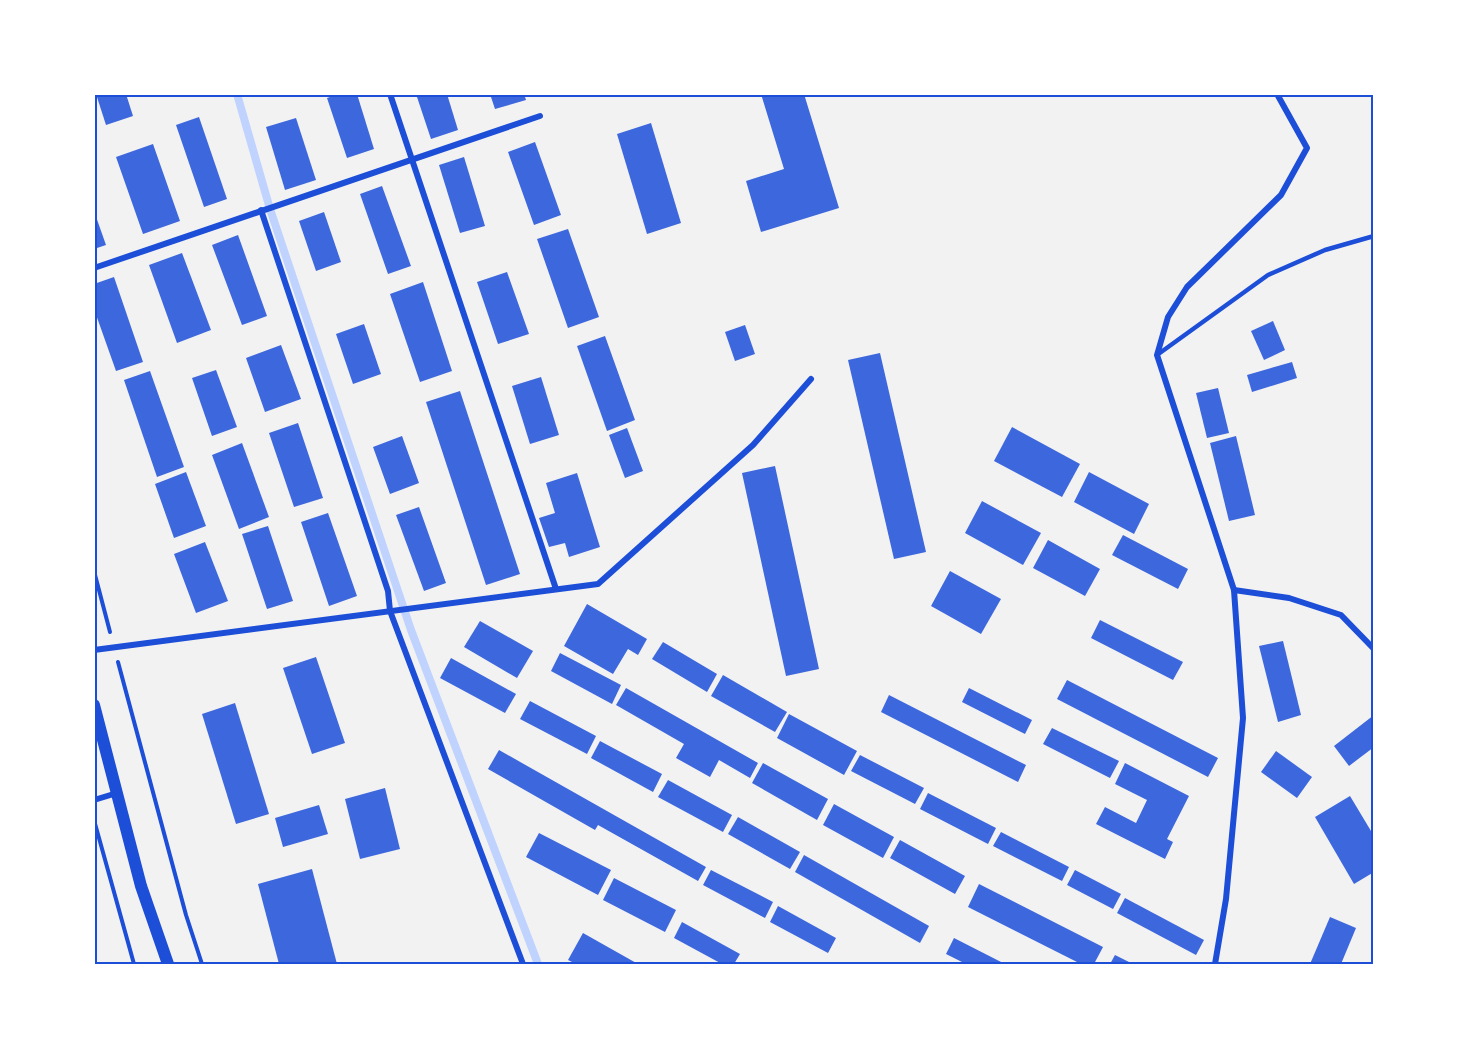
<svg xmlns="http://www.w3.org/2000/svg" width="1468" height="1059" font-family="'Source Sans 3',sans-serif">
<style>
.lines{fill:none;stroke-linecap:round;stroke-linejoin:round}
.stream{stroke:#bfd3fe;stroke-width:8}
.building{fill:#3d67dc}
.path{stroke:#1d4ed8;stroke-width:4}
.service{stroke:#1d4ed8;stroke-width:4.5}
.minor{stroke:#1d4ed8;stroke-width:6}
.secondary{stroke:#1d4ed8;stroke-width:12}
.neatline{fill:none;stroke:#1d4ed8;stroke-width:2}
</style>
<rect width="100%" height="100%" fill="#f2f2f2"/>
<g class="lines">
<polyline class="stream" points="237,94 270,209 411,630 538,964"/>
</g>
<g class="building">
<polygon points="96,94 126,94 133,116 106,125"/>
<polygon points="339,94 357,94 374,149 347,158 327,98"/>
<polygon points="416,94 447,94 458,130 431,139"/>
<polygon points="490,94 524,94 526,100 495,109"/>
<polygon points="761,94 804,94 839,208 761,232 746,181 784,169"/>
<polygon points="199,117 227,199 204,207 176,125"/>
<polygon points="296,118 316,180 285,190 266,127"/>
<polygon points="651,123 681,223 647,234 617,134"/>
<polygon points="535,142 561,215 534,225 508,152"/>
<polygon points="153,144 180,221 143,234 116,157"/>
<polygon points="464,157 485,226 460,233 439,165"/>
<polygon points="382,186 411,266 388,274 360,194"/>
<polygon points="94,211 106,245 94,249"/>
<polygon points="324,212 341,262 316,271 299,221"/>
<polygon points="568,229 599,317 568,328 537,239"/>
<polygon points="238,235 267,316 242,325 212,245"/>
<polygon points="182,253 211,330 177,343 149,265"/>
<polygon points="507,272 529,334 498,344 477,282"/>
<polygon points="114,277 143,362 116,371 94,309 94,284"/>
<polygon points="423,282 452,371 420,382 390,294"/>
<polygon points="1273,321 1285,350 1264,360 1251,331"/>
<polygon points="364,324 381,374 353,384 336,334"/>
<polygon points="745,325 755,354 735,361 725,332"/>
<polygon points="605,336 635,420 607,431 577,346"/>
<polygon points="281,345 301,399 265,412 246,358"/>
<polygon points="880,353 926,552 894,559 848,360"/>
<polygon points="1292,362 1297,378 1252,392 1247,375"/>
<polygon points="216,370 237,427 212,436 192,378"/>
<polygon points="150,371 184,467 157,477 124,380"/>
<polygon points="541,377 559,435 530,444 512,386"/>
<polygon points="1218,388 1229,433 1207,438 1196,393"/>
<polygon points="460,391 520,574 486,585 426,402"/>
<polygon points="298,423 323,498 294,507 269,433"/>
<polygon points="1012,427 1080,464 1062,497 994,461"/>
<polygon points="627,428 643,471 625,478 609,435"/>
<polygon points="402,436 419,483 390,494 373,447"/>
<polygon points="1236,436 1255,515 1229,521 1210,443"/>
<polygon points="242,443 269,517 239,529 212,455"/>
<polygon points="775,466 819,669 786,676 742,473"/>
<polygon points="186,472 206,526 174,538 155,484"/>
<polygon points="1089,472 1149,504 1134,534 1074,502"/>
<polygon points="577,473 600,547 569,557 565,543 549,547 539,518 555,513 546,483"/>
<polygon points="982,501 1041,533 1023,565 965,533"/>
<polygon points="419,507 446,583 424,591 396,515"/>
<polygon points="328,513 357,596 329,606 301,522"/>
<polygon points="268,526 293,601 267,609 242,534"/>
<polygon points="1123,535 1188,569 1178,589 1112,555"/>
<polygon points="1048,540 1100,569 1085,596 1033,568"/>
<polygon points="205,542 228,601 196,613 174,554"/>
<polygon points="950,571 1001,599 981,634 931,606"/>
<polygon points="587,604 647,639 638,655 628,649 613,674 564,646"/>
<polygon points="1100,620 1183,662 1173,680 1091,638"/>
<polygon points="480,621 533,651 517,678 464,647"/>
<polygon points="1283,641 1301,715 1278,722 1259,646"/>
<polygon points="663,642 717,674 707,692 652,659"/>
<polygon points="560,653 621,685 612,704 551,671"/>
<polygon points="316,657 345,743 312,754 283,668"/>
<polygon points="451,658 516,694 505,713 440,678"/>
<polygon points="723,675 787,712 775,732 711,696"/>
<polygon points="1067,680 1218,758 1208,777 1057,699"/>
<polygon points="626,688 758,763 750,778 719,760 710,777 676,758 684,744 616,705"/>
<polygon points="969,688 1032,720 1025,734 962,702"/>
<polygon points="889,695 1026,765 1018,782 881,712"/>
<polygon points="530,701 596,736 587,754 520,719"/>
<polygon points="235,703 269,814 236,824 202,714"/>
<polygon points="789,714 857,751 844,775 777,738"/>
<polygon points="1374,715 1374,747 1349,766 1334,746"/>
<polygon points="1052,728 1119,761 1110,778 1043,744"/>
<polygon points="600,741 662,774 653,792 591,758"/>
<polygon points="499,750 706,867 698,881 598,825 595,830 488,769"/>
<polygon points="1276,751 1312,777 1297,798 1261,772"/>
<polygon points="860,755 924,788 915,804 851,771"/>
<polygon points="763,763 828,799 817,820 752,783"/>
<polygon points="1125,763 1189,796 1167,839 1173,842 1165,859 1096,824 1105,807 1136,823 1147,800 1115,784"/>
<polygon points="668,780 732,815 723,832 658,797"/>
<polygon points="385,788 400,849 360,859 345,799"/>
<polygon points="928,793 996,828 988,844 920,809"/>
<polygon points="1350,796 1374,836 1374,872 1354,884 1315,817"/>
<polygon points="834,804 894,837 883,858 823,825"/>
<polygon points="319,805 328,834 283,847 275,818"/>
<polygon points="738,817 800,852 790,869 728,834"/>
<polygon points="1001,832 1069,867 1062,881 993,846"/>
<polygon points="539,833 611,870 598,895 526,857"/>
<polygon points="900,840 965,876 955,894 890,858"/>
<polygon points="804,855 929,926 920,943 795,872"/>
<polygon points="312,869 337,964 279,964 258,884"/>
<polygon points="711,870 773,902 765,918 703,885"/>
<polygon points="1075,870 1121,894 1113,909 1067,885"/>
<polygon points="614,878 676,910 665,932 603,900"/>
<polygon points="979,884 1103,947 1094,964 1081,964 968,907"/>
<polygon points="1125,898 1204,940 1196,955 1117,913"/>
<polygon points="778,906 836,938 828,953 770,922"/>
<polygon points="1330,917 1356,928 1341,964 1310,964"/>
<polygon points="682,922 740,954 734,964 722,964 674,938"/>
<polygon points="583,933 638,964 576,964 568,960"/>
<polygon points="954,938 1005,964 966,964 946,954"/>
<polygon points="1115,955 1133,964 1110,964"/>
</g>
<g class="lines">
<g class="path">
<polyline points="94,571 110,632"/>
<polyline points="118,662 186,915 202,964"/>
<polyline points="94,820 134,964"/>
</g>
<polyline class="service" points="1157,355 1268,275 1325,250 1374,236"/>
<g class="minor">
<polyline points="390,94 556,589"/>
<polyline points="261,210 388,591 390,611 523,964"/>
<polyline points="94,268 540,116"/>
<polyline points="1234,590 1289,598 1341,615 1374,649"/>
<polyline points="94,650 598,584 753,445 811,379"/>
<polyline points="94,800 117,793"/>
<polyline points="1215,964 1226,899 1243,718 1234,590 1157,355 1168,317 1187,287 1281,195 1307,148 1277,94"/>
</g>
<polyline class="secondary" points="94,705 141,886 168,964"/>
</g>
<rect width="1468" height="1059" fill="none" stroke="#ffffff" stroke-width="192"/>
<rect x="96" y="96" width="1276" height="867" class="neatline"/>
</svg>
